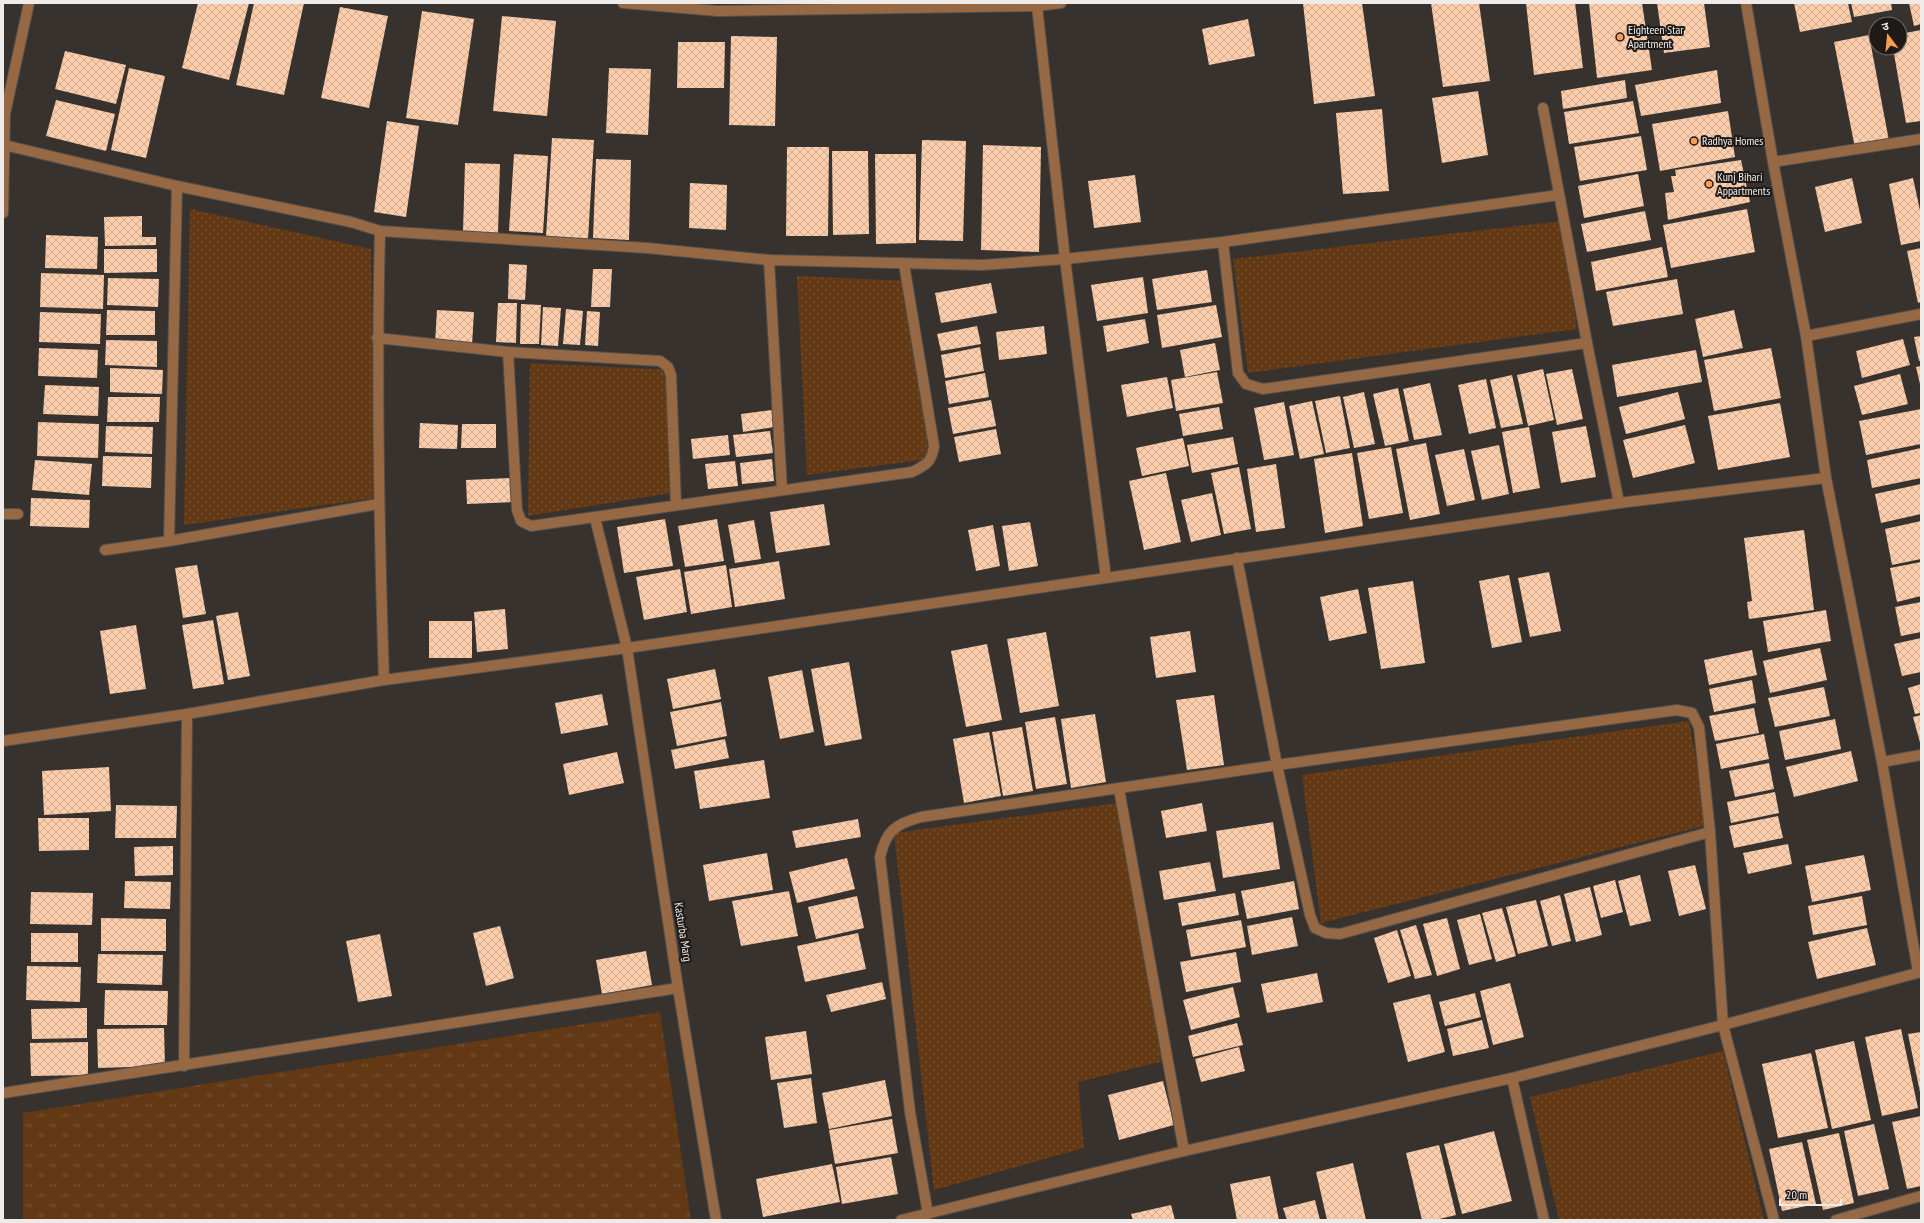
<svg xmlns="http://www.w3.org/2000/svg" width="1924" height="1223" font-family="'PT Sans Narrow','Noto Sans Devanagari',sans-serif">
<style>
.grass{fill:url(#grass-tufts)}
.park{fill:url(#park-dots)}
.building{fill:url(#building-cross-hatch)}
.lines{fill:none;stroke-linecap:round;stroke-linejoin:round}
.minor-casing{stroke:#54504c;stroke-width:12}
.minor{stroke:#976844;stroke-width:10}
.poi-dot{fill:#fc9d52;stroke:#1d1a18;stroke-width:1.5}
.labels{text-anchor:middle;stroke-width:4;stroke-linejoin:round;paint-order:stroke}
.poi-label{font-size:12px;fill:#eeebe8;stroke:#1d1a18;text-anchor:start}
.street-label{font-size:12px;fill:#eeebe8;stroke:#1d1a18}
</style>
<defs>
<pattern id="grass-tufts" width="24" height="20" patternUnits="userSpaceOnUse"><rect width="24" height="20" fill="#633815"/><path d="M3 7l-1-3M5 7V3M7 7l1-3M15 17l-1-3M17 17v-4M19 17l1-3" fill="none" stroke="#7a5537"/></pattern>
<pattern id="park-dots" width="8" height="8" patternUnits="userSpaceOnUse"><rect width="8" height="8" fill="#633815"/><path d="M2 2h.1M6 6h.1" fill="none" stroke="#7a5537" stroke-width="1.8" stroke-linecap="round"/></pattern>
<pattern id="building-cross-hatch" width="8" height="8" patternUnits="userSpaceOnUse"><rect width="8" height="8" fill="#fccdab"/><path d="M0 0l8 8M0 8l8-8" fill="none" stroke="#cfab92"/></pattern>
</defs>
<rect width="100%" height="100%" fill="#37322e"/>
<polygon class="grass" points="660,1012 691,1220 23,1220 23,1113"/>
<g class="park">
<polygon points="190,209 371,249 374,498 184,525"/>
<polygon points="1561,221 1577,329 1248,373 1233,259"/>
<polygon points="797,276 909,281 929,459 807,475"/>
<polygon points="530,363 674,370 671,493 528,516"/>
<polygon points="1689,721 1708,825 1321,923 1302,775"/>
<polygon points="1125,802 1164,1061 1078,1082 1084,1148 934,1190 894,833"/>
<polygon points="1723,1051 1764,1220 1559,1220 1530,1097"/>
</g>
<g class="building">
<polygon points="198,3 249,3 229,80 182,68"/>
<polygon points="254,3 304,3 284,95 236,85"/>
<polygon points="1303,3 1362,3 1375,96 1314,104"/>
<polygon points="1431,3 1479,3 1490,81 1443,87"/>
<polygon points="1526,3 1575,3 1583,68 1534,75"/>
<polygon points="1589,3 1642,3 1652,70 1597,78"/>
<polygon points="1657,3 1704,3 1710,47 1664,53"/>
<polygon points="1794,3 1848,3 1852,22 1800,32"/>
<polygon points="1851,3 1891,3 1892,10 1854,17"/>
<polygon points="1909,3 1921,3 1921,24 1914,26"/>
<polygon points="340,7 388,16 369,108 321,98"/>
<polygon points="422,11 474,19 458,125 406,118"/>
<polygon points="502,16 556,21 547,116 493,111"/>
<polygon points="1248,19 1255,56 1209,65 1202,29"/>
<polygon points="1921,30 1921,121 1906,123 1893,48 1900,48 1900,34"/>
<polygon points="1869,35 1889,141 1855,148 1834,42"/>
<polygon points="731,36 777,37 775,126 729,125"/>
<polygon points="678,42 725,42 724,88 677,88"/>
<polygon points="65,51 126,65 116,104 55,89"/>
<polygon points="129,68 165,76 146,158 111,150"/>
<polygon points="609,68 651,69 648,135 606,133"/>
<polygon points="1717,70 1721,103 1641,116 1635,85"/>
<polygon points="1625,80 1627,98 1563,109 1561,91"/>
<polygon points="1478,91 1488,155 1442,163 1432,98"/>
<polygon points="56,100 115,114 106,151 46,136"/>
<polygon points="1633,101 1639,133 1569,144 1564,112"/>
<polygon points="1382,109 1389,191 1343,194 1336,113"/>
<polygon points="1728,111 1735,157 1660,171 1652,124"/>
<polygon points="387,121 419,126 406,217 374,212"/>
<polygon points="1641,136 1647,170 1580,181 1574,147"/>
<polygon points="552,138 594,140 588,239 546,236"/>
<polygon points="922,140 966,141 963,241 919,240"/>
<polygon points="983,145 1041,147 1039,252 981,250"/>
<polygon points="787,147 829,147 828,236 786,236"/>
<polygon points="832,151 868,151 869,234 833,235"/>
<polygon points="514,154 548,156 543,233 509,231"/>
<polygon points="875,154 916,154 916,243 876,244"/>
<polygon points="596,159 631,160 629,240 593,238"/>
<polygon points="1741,160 1750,202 1668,220 1665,193 1674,192 1671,176 1676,176 1675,170"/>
<polygon points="465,163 500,164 498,233 463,232"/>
<polygon points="1638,174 1644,206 1584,218 1578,186"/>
<polygon points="1135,175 1141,222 1094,228 1088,181"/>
<polygon points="1852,178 1862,223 1825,232 1815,187"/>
<polygon points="1913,178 1921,215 1921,241 1901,245 1889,184"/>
<polygon points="690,183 727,185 726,230 689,228"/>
<polygon points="1747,209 1755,252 1671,268 1663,225"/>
<polygon points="1645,211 1651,240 1587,252 1581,224"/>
<polygon points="142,216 142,237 156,237 156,245 105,246 104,217"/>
<polygon points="46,235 98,237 97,269 45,268"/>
<polygon points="1662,247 1668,277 1596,291 1591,262"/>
<polygon points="1921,248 1921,302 1918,303 1907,251"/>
<polygon points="104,249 157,249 157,272 104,273"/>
<polygon points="509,264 527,265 525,300 508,299"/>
<polygon points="593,269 612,269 610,307 591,307"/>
<polygon points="1207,270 1212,302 1157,310 1152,279"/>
<polygon points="41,273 104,275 103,309 40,307"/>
<polygon points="1143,277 1148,313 1097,321 1091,285"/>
<polygon points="108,278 159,279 158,307 107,305"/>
<polygon points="1677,279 1683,314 1613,326 1606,292"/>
<polygon points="991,283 997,313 941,323 935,293"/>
<polygon points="498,303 517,303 516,343 496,342"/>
<polygon points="521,304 541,305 539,344 520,344"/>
<polygon points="1216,305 1222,337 1162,348 1157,315"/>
<polygon points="543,307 561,308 558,346 541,345"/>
<polygon points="566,309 583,311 580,345 563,344"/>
<polygon points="107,310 155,311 155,335 106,335"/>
<polygon points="437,310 474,312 472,345 435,343"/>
<polygon points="1734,310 1743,348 1703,357 1695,319"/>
<polygon points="587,311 600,312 598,346 585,345"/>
<polygon points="40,312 101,314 100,344 39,342"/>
<polygon points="1145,319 1149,343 1107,352 1103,326"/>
<polygon points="977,326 981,344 941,351 937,334"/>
<polygon points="1044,326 1047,354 999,360 996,332"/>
<polygon points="1921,336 1921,361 1919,361 1914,337"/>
<polygon points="1903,339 1910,365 1862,378 1856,351"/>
<polygon points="106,340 157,341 157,367 105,365"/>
<polygon points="1215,343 1220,370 1185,377 1180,350"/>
<polygon points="980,347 984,371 945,378 941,355"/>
<polygon points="39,348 98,350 97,378 38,376"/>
<polygon points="1771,348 1781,398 1714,411 1704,360"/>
<polygon points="1696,350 1702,382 1617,397 1612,365"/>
<polygon points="1921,366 1921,384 1920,384 1916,367"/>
<polygon points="110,368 163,370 162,394 110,392"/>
<polygon points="1543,369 1554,420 1528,426 1517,375"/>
<polygon points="1572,369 1583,419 1557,425 1546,374"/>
<polygon points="1217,372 1223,403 1176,411 1171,380"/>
<polygon points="985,373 989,397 949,404 945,381"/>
<polygon points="1900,374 1908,404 1862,415 1854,386"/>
<polygon points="1512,375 1523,424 1501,428 1490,380"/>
<polygon points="1167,377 1173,408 1127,417 1121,385"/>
<polygon points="1486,379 1496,428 1469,434 1458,385"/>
<polygon points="1430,383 1442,435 1414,440 1403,389"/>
<polygon points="45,385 99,387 98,416 43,414"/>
<polygon points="1398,388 1409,441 1385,446 1373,394"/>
<polygon points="1364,392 1375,444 1354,448 1343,397"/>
<polygon points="1678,392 1685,419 1626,434 1619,407"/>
<polygon points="1340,396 1350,448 1326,453 1315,401"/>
<polygon points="108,397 160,397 159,422 107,422"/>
<polygon points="991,400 996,426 953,434 948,408"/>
<polygon points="1312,401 1324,454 1300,459 1289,406"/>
<polygon points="1284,402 1294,455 1264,460 1254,408"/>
<polygon points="1780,403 1790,457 1718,470 1708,416"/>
<polygon points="1219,407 1223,429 1183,436 1179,414"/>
<polygon points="1921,409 1921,444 1866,455 1859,421"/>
<polygon points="772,410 774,427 743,432 741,414"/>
<polygon points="38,422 99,424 98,458 37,456"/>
<polygon points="420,423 458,425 457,449 419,448"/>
<polygon points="462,424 496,424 496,448 461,448"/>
<polygon points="1685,425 1695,463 1633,478 1623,440"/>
<polygon points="106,426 153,427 152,454 105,452"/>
<polygon points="1586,426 1596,477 1561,483 1552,432"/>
<polygon points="1529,427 1540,488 1513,493 1502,432"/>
<polygon points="996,429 1001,454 959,462 954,437"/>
<polygon points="770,431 773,453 736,457 733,435"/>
<polygon points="728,435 730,455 693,459 691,439"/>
<polygon points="1233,437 1238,464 1192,473 1187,445"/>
<polygon points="1183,438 1189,466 1142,476 1136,448"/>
<polygon points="1426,443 1440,514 1410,520 1396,449"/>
<polygon points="1499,445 1509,494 1482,500 1471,451"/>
<polygon points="1391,447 1403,513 1369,519 1357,453"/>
<polygon points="1921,448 1921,478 1872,488 1867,460"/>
<polygon points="1464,449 1475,500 1447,506 1435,455"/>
<polygon points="1352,453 1363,526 1325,533 1314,459"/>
<polygon points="103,456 152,457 151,488 102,486"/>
<polygon points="772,459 774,481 742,484 740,463"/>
<polygon points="35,460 92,464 89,495 32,490"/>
<polygon points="735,461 738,486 708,489 705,464"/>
<polygon points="1276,464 1285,528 1256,532 1247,469"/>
<polygon points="1239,467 1251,529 1224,534 1211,473"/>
<polygon points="1166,473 1181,542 1144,550 1129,481"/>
<polygon points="512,478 513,502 467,504 466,480"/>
<polygon points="1921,484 1921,514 1881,523 1875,494"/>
<polygon points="1212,493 1221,535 1191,542 1181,500"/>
<polygon points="31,498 90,500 89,528 30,526"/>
<polygon points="824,504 830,545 776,553 770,512"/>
<polygon points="665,519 673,566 624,573 617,527"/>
<polygon points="717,519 724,561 685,567 678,526"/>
<polygon points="754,520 761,559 735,563 728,525"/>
<polygon points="1921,521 1921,559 1892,565 1885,529"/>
<polygon points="1030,522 1038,566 1009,571 1002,526"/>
<polygon points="993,525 1000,566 976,571 968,530"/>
<polygon points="1804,530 1814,610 1749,619 1747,602 1752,601 1744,538"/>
<polygon points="779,561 785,599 735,607 729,569"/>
<polygon points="1921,562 1921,596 1897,602 1890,568"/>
<polygon points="197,565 206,614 183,618 175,568"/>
<polygon points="726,565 732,607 691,614 684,572"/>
<polygon points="680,569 687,612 644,620 636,577"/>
<polygon points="1549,572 1561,631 1530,637 1518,578"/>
<polygon points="1509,575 1522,642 1492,648 1479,581"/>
<polygon points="1413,581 1425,663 1381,669 1368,588"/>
<polygon points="1358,589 1367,633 1329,641 1320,597"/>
<polygon points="1921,602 1921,632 1901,636 1895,607"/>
<polygon points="505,609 508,649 477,652 474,612"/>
<polygon points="1826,610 1831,641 1768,652 1763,621"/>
<polygon points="238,612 250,676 228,680 216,616"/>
<polygon points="213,620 224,684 193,689 182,625"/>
<rect x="429" y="621" width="43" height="37"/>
<polygon points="136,625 146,689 110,694 100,631"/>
<polygon points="1190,631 1196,672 1156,678 1150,637"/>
<polygon points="1046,632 1059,706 1020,713 1007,639"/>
<polygon points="1921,638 1921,672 1902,676 1894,644"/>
<polygon points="987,644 1002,720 966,727 951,651"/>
<polygon points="1820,648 1827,680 1770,693 1763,661"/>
<polygon points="1752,650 1757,675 1709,685 1704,660"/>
<polygon points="849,662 862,739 825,746 811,669"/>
<polygon points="715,669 721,699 673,709 667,679"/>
<polygon points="802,670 814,732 780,739 768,677"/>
<polygon points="1752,680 1756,703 1714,712 1709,689"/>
<polygon points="1921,684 1921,713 1915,714 1908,688"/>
<polygon points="1824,687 1830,716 1775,727 1768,698"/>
<polygon points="602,694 608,725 561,734 555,703"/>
<polygon points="1214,695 1224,765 1187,770 1176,700"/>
<polygon points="721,702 727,736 677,746 670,712"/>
<polygon points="1754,708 1759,733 1715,741 1709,716"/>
<polygon points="1095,714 1106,782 1071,788 1061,719"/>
<polygon points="1921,715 1921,746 1913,717"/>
<polygon points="1055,717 1067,784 1036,789 1025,722"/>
<polygon points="1835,719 1841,749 1785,760 1779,731"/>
<polygon points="1022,727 1033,791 1003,796 992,732"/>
<polygon points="989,732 1001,796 964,803 953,739"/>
<polygon points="1764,734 1769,759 1721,769 1716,744"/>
<polygon points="725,739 729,758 675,769 671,750"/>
<polygon points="1851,751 1858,781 1794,797 1786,767"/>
<polygon points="617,752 624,783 569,795 563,764"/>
<polygon points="764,760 770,798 700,809 694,771"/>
<polygon points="1769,763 1774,789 1735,797 1729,771"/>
<polygon points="109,767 111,811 44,815 42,771"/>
<polygon points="1775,792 1779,813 1731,823 1727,802"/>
<polygon points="1202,803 1207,831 1166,838 1161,811"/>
<polygon points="116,805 177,806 176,838 115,838"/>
<polygon points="1778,816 1783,838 1734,848 1729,826"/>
<polygon points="38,818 89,818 89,850 39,851"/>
<polygon points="858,819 861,837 796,848 792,831"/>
<polygon points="1273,822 1280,869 1223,878 1216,831"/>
<polygon points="1788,844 1792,864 1748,874 1743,853"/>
<polygon points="173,846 173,875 135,876 134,847"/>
<polygon points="767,853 773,890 709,901 703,865"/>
<polygon points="1864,855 1871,890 1812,902 1805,866"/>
<polygon points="847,858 855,889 797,903 789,872"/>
<polygon points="1210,862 1216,891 1164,900 1159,871"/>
<polygon points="1695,865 1706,909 1679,916 1668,871"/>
<polygon points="1640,875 1651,921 1630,926 1618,881"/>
<polygon points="1615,880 1623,912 1601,918 1593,886"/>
<polygon points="125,881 171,882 170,909 124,908"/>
<polygon points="1294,881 1299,909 1247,919 1241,891"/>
<polygon points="1590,887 1602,935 1576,942 1564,894"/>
<polygon points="789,891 798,936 741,946 732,901"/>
<polygon points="31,892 93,893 92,925 30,924"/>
<polygon points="1235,893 1239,915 1182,926 1178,903"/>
<polygon points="1560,895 1571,941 1552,946 1540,901"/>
<polygon points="857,896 864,928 816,939 808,907"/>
<polygon points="1862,896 1867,925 1813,935 1808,906"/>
<polygon points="1536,900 1548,946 1518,954 1506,907"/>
<polygon points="1502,908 1516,956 1496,962 1482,913"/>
<polygon points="1480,914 1492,959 1469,965 1457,920"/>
<polygon points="1292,917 1298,946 1252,955 1247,926"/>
<polygon points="101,918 166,919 166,951 101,951"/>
<polygon points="1447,918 1460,969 1437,976 1423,924"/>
<polygon points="1241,920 1246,947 1191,957 1186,930"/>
<polygon points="1416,925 1432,975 1415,979 1400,930"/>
<polygon points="500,926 514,978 486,986 473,933"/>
<polygon points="1867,928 1876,965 1817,979 1808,942"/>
<polygon points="1397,930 1411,976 1388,983 1374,938"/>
<rect x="31" y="933" width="47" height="29"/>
<polygon points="858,933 866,969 805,982 797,946"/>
<polygon points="380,934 392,996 358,1002 346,941"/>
<polygon points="646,951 652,985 602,994 596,960"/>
<polygon points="1236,952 1241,982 1186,992 1180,962"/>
<polygon points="98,954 163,955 162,985 97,983"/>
<polygon points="27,966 81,967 80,1002 26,1000"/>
<polygon points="1317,973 1323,1002 1267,1013 1261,984"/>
<polygon points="882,982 886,999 831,1012 826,995"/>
<polygon points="1510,983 1524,1037 1493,1045 1480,991"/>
<polygon points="1233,987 1240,1017 1191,1030 1183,1000"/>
<polygon points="105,990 168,991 167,1025 104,1025"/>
<polygon points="1475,993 1481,1017 1445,1026 1439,1002"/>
<polygon points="1430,994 1445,1052 1408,1062 1393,1003"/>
<polygon points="87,1008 87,1038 32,1039 31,1009"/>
<polygon points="1482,1020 1489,1048 1453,1056 1447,1029"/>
<polygon points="1237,1023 1243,1045 1193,1057 1188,1036"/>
<polygon points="164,1028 165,1066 98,1068 97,1029"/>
<polygon points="1901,1029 1918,1108 1882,1116 1865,1037"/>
<polygon points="806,1031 812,1074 771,1080 765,1037"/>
<polygon points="1921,1032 1921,1092 1920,1092 1908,1034"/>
<polygon points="1854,1041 1871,1120 1832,1129 1815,1050"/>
<polygon points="88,1042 88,1075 31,1076 30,1043"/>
<polygon points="1239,1047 1245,1071 1201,1082 1195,1059"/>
<polygon points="1811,1053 1828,1128 1778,1138 1762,1064"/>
<polygon points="811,1078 817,1123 784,1128 777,1083"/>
<polygon points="885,1080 892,1116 829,1129 822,1093"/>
<polygon points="1163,1081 1174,1125 1119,1140 1108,1095"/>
<polygon points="1921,1116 1921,1186 1907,1189 1892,1122"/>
<polygon points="892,1119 898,1153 835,1164 829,1130"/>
<polygon points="1874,1124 1889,1189 1858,1196 1844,1131"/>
<polygon points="1494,1131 1512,1201 1462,1214 1444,1144"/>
<polygon points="1839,1133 1854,1203 1823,1210 1807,1140"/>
<polygon points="1802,1142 1816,1204 1782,1211 1769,1149"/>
<polygon points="1439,1145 1456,1215 1435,1220 1422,1220 1406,1153"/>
<polygon points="891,1157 898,1194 842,1204 836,1167"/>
<polygon points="1353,1163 1366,1220 1327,1220 1316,1172"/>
<polygon points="832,1164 840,1202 763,1217 756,1179"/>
<polygon points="1270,1176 1279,1220 1237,1220 1230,1184"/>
<polygon points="1315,1200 1320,1220 1287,1220 1283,1208"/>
<polygon points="1171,1205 1175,1220 1133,1220 1131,1214"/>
</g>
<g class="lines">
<defs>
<g id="minor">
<polyline points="623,3 718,11 1037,6 1061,3"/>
<polyline points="1746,3 1773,162 1806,336 1826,478 1882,762 1918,972"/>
<polyline points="1037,6 1065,259 1106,578"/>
<polyline points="1543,108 1587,343 1619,503"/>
<polyline points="4,145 177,186 351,222 380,231 647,248 769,260 982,265 1065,259 1223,242 1559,195"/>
<polyline points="1773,162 1921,139"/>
<polyline points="3,213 5,114 29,3"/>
<path d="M380,231C376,381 379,530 384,680"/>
<polyline points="1223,242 1238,373 1246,384 1263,389 1587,343"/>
<polyline points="769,260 782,490"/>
<polyline points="1806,336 1921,314"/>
<polyline points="377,338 508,352 660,361 668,367 671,375 676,505"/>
<path d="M508,352L517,510L521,521L531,526L912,472C926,465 932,462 934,446L904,264"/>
<polyline points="3,514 18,514"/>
<polyline points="595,518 627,648 678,988 716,1220"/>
<polyline points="169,541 177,186"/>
<polyline points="105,550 169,541 378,504"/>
<polyline points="1237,558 1277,765 1310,915 1315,928 1326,933 1340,934 1710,832"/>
<polyline points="3,741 187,714 384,680 627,648 1619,503 1826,478"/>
<polyline points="1882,762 1921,755"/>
<polyline points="1119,789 1184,1151"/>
<polyline points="184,1066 187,714"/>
<polyline points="1512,1078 1544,1220"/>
<polyline points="3,1093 678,988"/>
<path d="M928,1214L910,1112L880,857C886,831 895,824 921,817L1277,765L1677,710L1692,713L1699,727L1710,832L1723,1025L1774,1220"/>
<polyline points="901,1220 1184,1151 1512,1078 1723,1025 1921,972"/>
<polyline points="1836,1220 1921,1196"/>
</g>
</defs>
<use href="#minor" class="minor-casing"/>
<use href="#minor" class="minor"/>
</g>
<g class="poi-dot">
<circle cx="1620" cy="37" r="4"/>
<circle cx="1694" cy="141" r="4"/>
<circle cx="1709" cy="184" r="4"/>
</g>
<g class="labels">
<g class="poi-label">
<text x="1628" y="34">Eighteen Star<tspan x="1628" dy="14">Apartment</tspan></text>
<text x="1702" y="145">Radhya Homes</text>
<text x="1717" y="181">Kunj Bihari<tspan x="1717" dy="14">Appartments</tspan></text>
</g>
<g class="street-label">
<text transform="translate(683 932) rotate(81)" y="4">Kasturba Marg</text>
</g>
</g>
<rect width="1924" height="1223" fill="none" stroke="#eeebe8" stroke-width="8"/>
<g transform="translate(1888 36) rotate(344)"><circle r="19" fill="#1d1a18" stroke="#716e6b"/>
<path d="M0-3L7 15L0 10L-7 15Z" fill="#fc9d52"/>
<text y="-6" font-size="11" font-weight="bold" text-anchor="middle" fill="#eeebe8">उ</text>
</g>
<path d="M1780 1199v6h61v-6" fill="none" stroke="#eeebe8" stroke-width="2"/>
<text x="1786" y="1199" font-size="12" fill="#eeebe8" stroke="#1d1a18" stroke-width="3" paint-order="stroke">20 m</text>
</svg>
